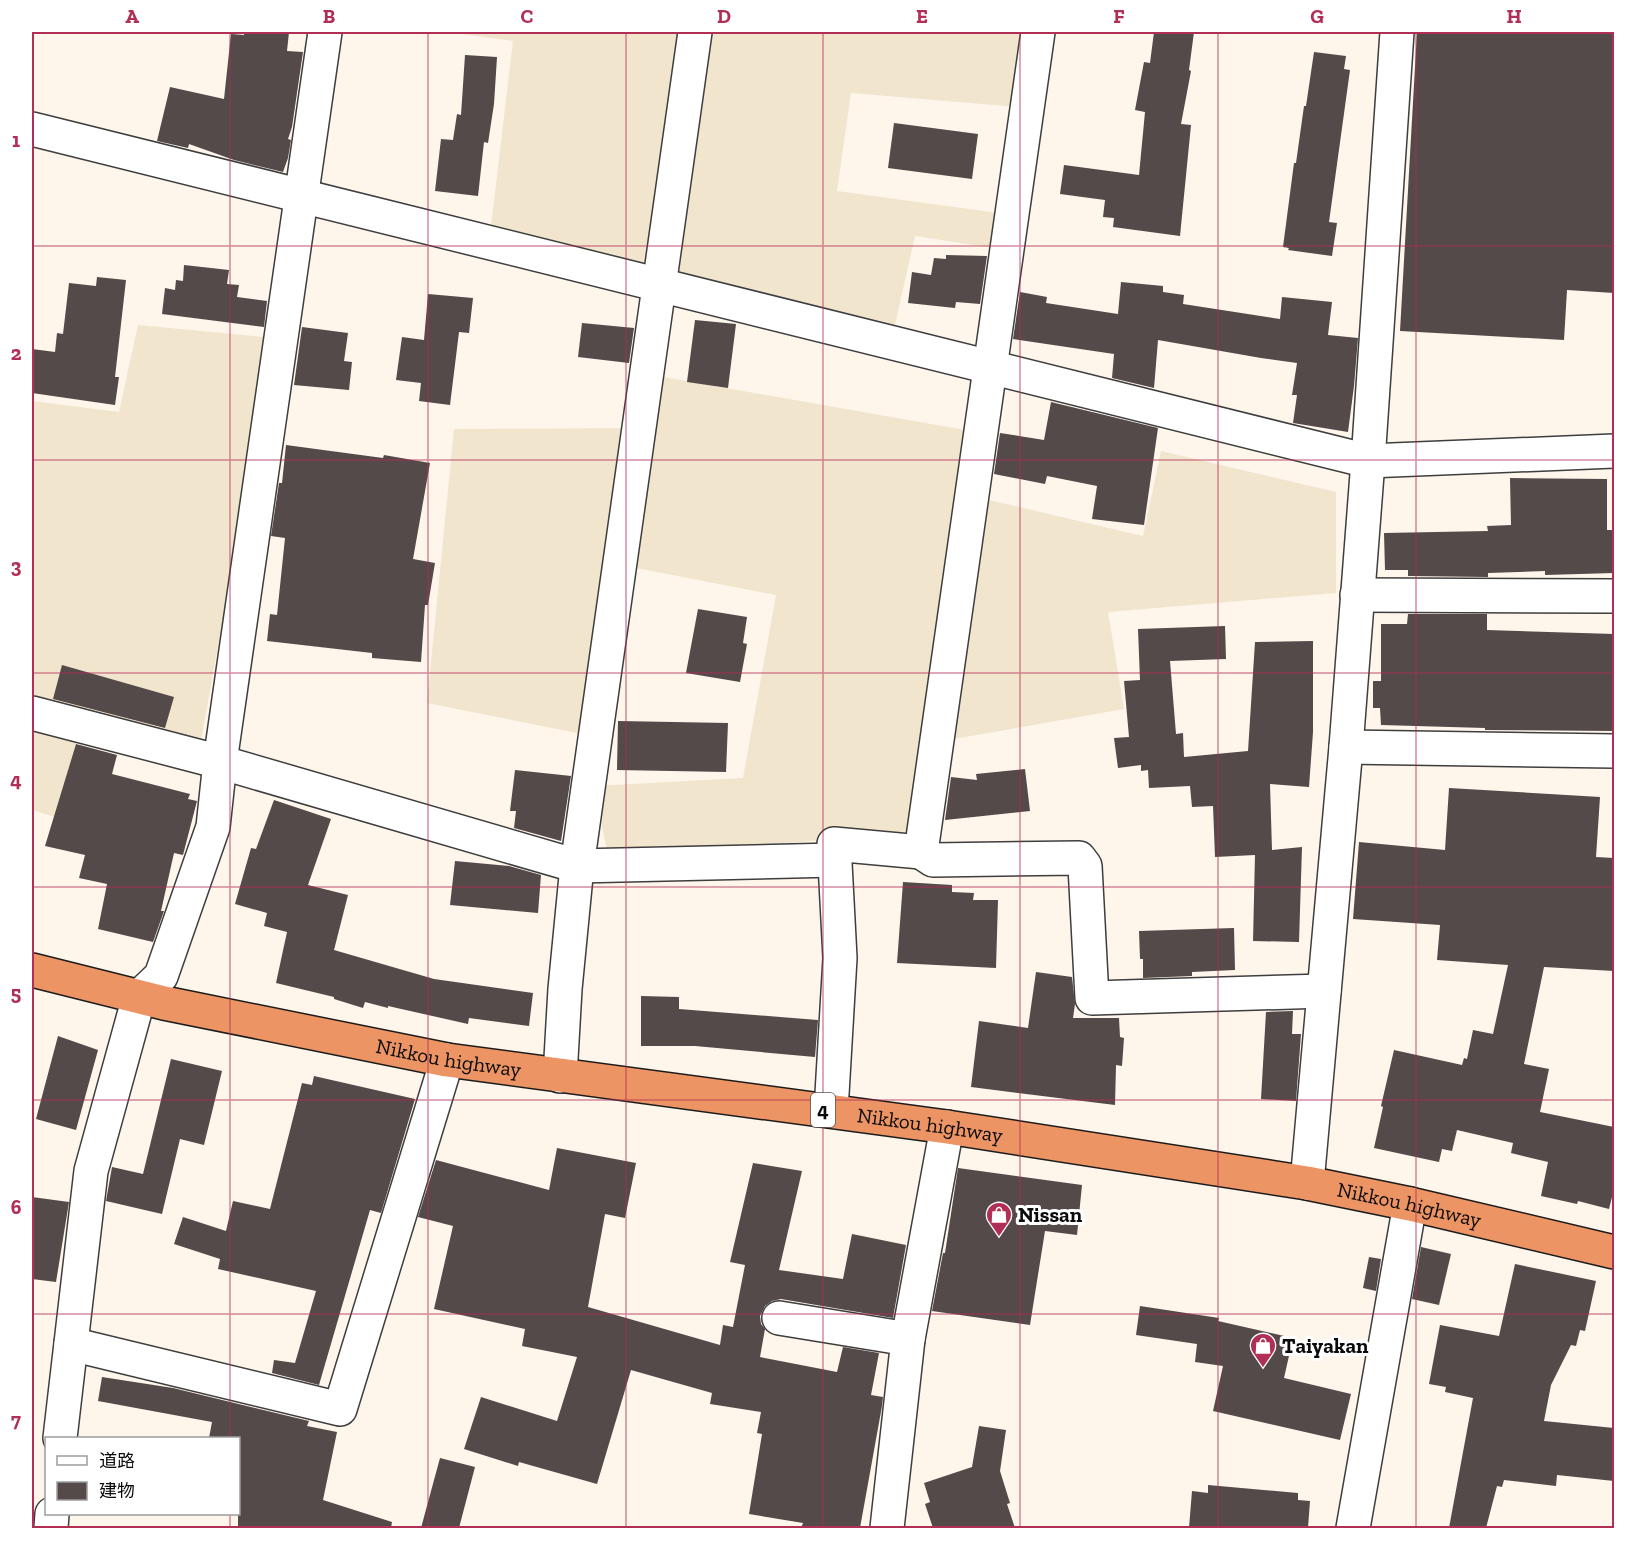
<svg xmlns="http://www.w3.org/2000/svg" width="1646" height="1560" font-family="'Zilla Slab','Noto Sans JP',serif">
<style>
.farmland{fill:#f1e5cd}
.building{fill:#534a49}
.lines{fill:none;stroke-linecap:round;stroke-linejoin:round}
.minor-casing{stroke:#3e3e3e;stroke-width:36}
.trunk-casing{stroke:#1c1c1c;stroke-width:36}
.minor{stroke:#fff;stroke-width:33}
.trunk{stroke:#ec9464;stroke-width:33}
.grid{fill:none;stroke:#b12e55;stroke-width:1.5;stroke-opacity:0.55}
.labels{text-anchor:middle;stroke-width:6;stroke-linejoin:round;paint-order:stroke}
.shield{fill:#fff;stroke:#545454;stroke-width:1.5}
.shield-label{font-size:20px;font-weight:bold;fill:#0b0b0b}
.street-label{font-size:21px;fill:#0b0b0b;stroke:#fff}
.poi-label{font-size:21px;font-weight:bold;fill:#0b0b0b;stroke:#fff;text-anchor:start}
.neatline{fill:none;stroke:#b12e55;stroke-width:2}
.grid-label{font-size:20px;text-anchor:middle;font-weight:bold;fill:#b12e55}
</style>
<rect width="100%" height="100%" fill="#fef5eb"/>
<g class="farmland">
<polygon points="447,32 682,32 649,269 491,226 513,41"/>
<polygon points="703,32 1028,32 1019,107 851,93 837,191 998,213 993,248 915,236 894,329 671,274"/>
<polygon points="138,325 274,338 198,757 84,715 55,817 32,810 32,401 119,412"/>
<polygon points="658,376 965,430 976,497 1143,536 1161,451 1336,492 1336,593 1108,612 1124,709 925,744 910,831 609,861 594,786 743,778 776,595 605,562 582,734 427,703 454,429 645,428"/>
</g>
<g class="building">
<polygon points="244,32 289,32 287,51 303,52 292,127 288,139 291,140 288,158 283,172 234,160 189,144 188,148 157,141 170,87 224,99 231,34 244,35"/>
<polygon points="1154,32 1194,32 1189,70 1191,71 1181,124 1191,125 1180,236 1113,227 1114,218 1103,217 1105,200 1060,194 1064,165 1139,175 1145,112 1135,110 1144,62 1150,63"/>
<polygon points="1417,32 1614,32 1614,293 1567,290 1564,340 1400,331"/>
<polygon points="1314,52 1346,56 1344,69 1350,70 1329,222 1337,223 1332,256 1288,250 1289,248 1283,247 1294,163 1296,163 1304,106 1306,106"/>
<polygon points="465,55 497,57 494,104 488,143 484,142 478,196 435,191 441,139 453,140 457,114 461,115"/>
<polygon points="894,123 978,134 972,179 888,168"/>
<polygon points="946,255 987,256 980,304 956,302 955,308 908,303 912,272 931,275 934,258 946,259"/>
<polygon points="184,265 229,270 227,284 239,285 237,297 267,301 264,327 162,314 165,288 175,290 176,280 183,281"/>
<polygon points="97,277 126,280 115,377 119,377 115,405 32,393 32,349 55,352 57,333 63,334 69,283 96,286"/>
<polygon points="1121,282 1163,286 1163,292 1184,295 1183,304 1280,319 1282,297 1332,302 1328,335 1358,338 1354,386 1348,432 1293,423 1297,395 1292,395 1297,363 1261,358 1158,340 1154,388 1112,378 1114,354 1013,339 1020,292 1047,297 1046,303 1118,314"/>
<polygon points="428,294 473,298 469,333 459,332 450,405 419,401 421,383 396,380 402,337 424,340"/>
<polygon points="695,320 736,324 728,388 687,382"/>
<polygon points="582,323 634,328 629,363 578,357"/>
<polygon points="302,327 348,333 344,361 352,362 349,390 294,385"/>
<polygon points="1051,402 1158,428 1144,525 1092,519 1097,486 1047,476 1045,484 994,474 1000,433 1044,440"/>
<polygon points="286,445 383,458 384,455 430,463 413,559 435,563 428,605 425,605 421,662 372,658 372,653 267,641 270,614 277,615 285,538 271,536 279,483 282,483"/>
<polygon points="1510,478 1607,479 1607,530 1614,530 1614,573 1545,575 1545,571 1488,573 1488,577 1408,576 1408,570 1385,570 1384,533 1488,531 1487,526 1511,525"/>
<polygon points="698,609 747,617 743,643 747,644 740,682 686,673"/>
<polygon points="1408,614 1487,614 1487,630 1614,634 1614,731 1485,730 1485,728 1381,725 1380,708 1373,708 1373,681 1381,681 1381,624 1407,624"/>
<polygon points="1225,626 1226,659 1170,661 1176,734 1183,733 1184,757 1248,751 1255,642 1313,641 1313,732 1309,787 1270,784 1272,850 1302,847 1299,942 1253,941 1255,855 1215,857 1213,806 1192,807 1190,786 1149,788 1148,770 1141,771 1141,765 1118,768 1114,738 1129,737 1124,681 1140,680 1138,629"/>
<polygon points="62,665 174,697 165,728 53,699"/>
<polygon points="618,721 728,723 726,772 617,770"/>
<polygon points="76,744 117,755 112,774 190,794 188,799 197,801 183,855 174,853 161,911 164,911 153,942 98,929 107,884 79,878 85,855 45,846"/>
<polygon points="1025,769 1030,811 945,820 951,777 977,780 976,774"/>
<polygon points="515,770 571,776 561,841 514,828 516,811 510,811"/>
<polygon points="1449,788 1600,797 1596,857 1614,858 1614,971 1544,967 1524,1064 1549,1069 1540,1112 1614,1127 1614,1189 1609,1209 1578,1201 1577,1204 1541,1196 1548,1162 1511,1153 1513,1143 1457,1130 1452,1151 1442,1149 1439,1162 1374,1148 1383,1107 1381,1106 1394,1050 1462,1065 1464,1058 1467,1059 1473,1030 1493,1034 1508,965 1437,960 1440,925 1353,919 1359,842 1445,850"/>
<polygon points="274,800 331,819 308,885 348,895 334,950 434,979 533,993 529,1026 469,1018 468,1024 388,1006 388,1008 365,1002 363,1008 334,999 334,997 276,983 287,932 264,926 267,913 235,904 251,848 256,849"/>
<polygon points="455,861 509,866 541,875 538,913 450,905"/>
<polygon points="903,882 952,885 952,892 974,893 973,900 998,900 996,968 897,963"/>
<polygon points="1234,928 1235,970 1192,972 1192,976 1143,978 1143,959 1140,959 1139,931"/>
<polygon points="1036,972 1072,977 1075,1004 1073,1018 1119,1018 1120,1037 1124,1038 1122,1066 1116,1065 1115,1105 971,1087 979,1021 1028,1028"/>
<polygon points="641,996 679,997 679,1009 818,1020 815,1057 695,1046 641,1046"/>
<polygon points="1293,1011 1292,1034 1301,1034 1296,1101 1261,1099 1266,1012"/>
<polygon points="58,1036 98,1050 76,1130 36,1119"/>
<polygon points="171,1059 222,1071 204,1145 180,1139 162,1214 106,1201 112,1167 143,1174"/>
<polygon points="314,1076 415,1099 381,1213 370,1210 319,1385 272,1373 274,1360 295,1363 316,1291 218,1269 220,1259 174,1244 183,1217 226,1231 233,1201 270,1209 302,1083 312,1085"/>
<polygon points="557,1148 636,1163 625,1218 605,1214 588,1307 720,1345 723,1325 733,1327 745,1265 730,1262 753,1163 802,1171 779,1270 843,1279 852,1234 906,1245 893,1318 781,1299 772,1301 765,1306 760,1316 761,1324 765,1329 760,1357 837,1372 843,1347 879,1353 871,1395 883,1397 882,1406 860,1528 801,1528 803,1523 749,1514 762,1434 757,1433 761,1412 710,1404 712,1393 631,1370 597,1484 519,1462 518,1466 464,1449 481,1397 557,1421 577,1357 522,1346 525,1329 434,1309 453,1226 418,1217 436,1160 549,1190"/>
<polygon points="958,1168 1082,1185 1077,1235 1045,1231 1030,1325 932,1311 943,1253 945,1253"/>
<polygon points="32,1197 69,1202 56,1282 32,1279"/>
<polygon points="1421,1247 1451,1254 1439,1305 1412,1299"/>
<polygon points="1369,1257 1381,1259 1376,1291 1363,1288"/>
<polygon points="1515,1264 1596,1281 1585,1331 1580,1330 1576,1346 1571,1345 1551,1385 1544,1421 1614,1428 1614,1481 1557,1475 1556,1486 1504,1480 1502,1487 1497,1486 1486,1528 1449,1528 1473,1398 1445,1392 1446,1387 1429,1384 1440,1325 1499,1336"/>
<polygon points="1140,1306 1219,1318 1218,1321 1293,1338 1284,1378 1351,1394 1340,1440 1213,1411 1223,1366 1195,1362 1197,1344 1136,1335"/>
<polygon points="102,1377 173,1388 309,1421 307,1426 337,1432 323,1500 392,1522 391,1528 238,1528 238,1438 209,1438 212,1422 98,1401"/>
<polygon points="979,1426 1006,1430 1000,1471 1010,1503 1007,1504 1015,1528 933,1528 925,1504 930,1502 924,1483 972,1467"/>
<polygon points="440,1458 475,1467 459,1528 421,1528"/>
<polygon points="1208,1485 1298,1493 1298,1500 1310,1501 1308,1528 1189,1528 1192,1491 1208,1493"/>
</g>
<g class="lines">
<defs>
<g id="minor">
<polyline points="32,129 1368,461 1614,451"/>
<polyline points="1357,595 1614,596"/>
<polyline points="32,713 220,762 577,866 835,860"/>
<polyline points="1346,747 1614,751"/>
<polyline points="921,852 933,860 1079,858 1085,866 1092,998 1324,991"/>
<polyline points="560,1076 565,989 577,866 695,32"/>
<polyline points="831,1111 840,958 834,844 921,852 1038,32"/>
<polyline points="1307,1183 1346,747 1368,461 1397,32"/>
<polyline points="779,1318 908,1339"/>
<polyline points="71,1344 340,1409 447,1060"/>
<polyline points="60,1438 91,1171 139,997 161,976 213,827 220,762 325,32"/>
<polyline points="51,1528 52,1514"/>
<polyline points="887,1528 908,1339 947,1127"/>
<polyline points="1353,1528 1410,1204"/>
</g>
<g id="trunk">
<path id="s1" d="M32,970L164,1003L447,1060L947,1127L1307,1183L1410,1204L1614,1252"/>
</g>
</defs>
<use href="#minor" class="minor-casing"/>
<use href="#trunk" class="trunk-casing"/>
<use href="#minor" class="minor"/>
<use href="#trunk" class="trunk"/>
</g>
<path class="grid" d="M230,32V1438M428,32V1528M626,32V1528M823,32V1528M1020,32V1528M1218,32V1528M1416,32V1528M32,246H1614M32,460H1614M32,673H1614M32,887H1614M32,1100H1614M32,1314H1614M230,1514V1528"/>
<defs>
<symbol id="shop-pin" viewBox="-11 -11 22 30"><path d="M0 17L-7.5 6A9.5 9.5 0 1 1 7.5 6Z" fill="#b12e55" stroke="#fff"/><path d="M-5-2.5h2.3a2.7 3.5 0 0 1 5.4 0H5L5.5 6h-11ZM-1.5-2.5h3a1.5 2.3 0 0 0-3 0Z" fill="#fff"/></symbol>
</defs>
<g fill-rule="evenodd">
<use href="#shop-pin" x="984" y="1200" width="30" height="40"/>
<use href="#shop-pin" x="1248" y="1331" width="30" height="40"/>
</g>
<g class="labels">
<rect class="shield" x="811" y="1093" width="24" height="34" rx="4.5"/>
<g class="shield-label">
<text x="823" y="1117">4</text>
</g>
<g class="street-label">
<text dy="7" stroke="none"><textPath href="#s1" startOffset="426">Nikkou highway</textPath></text>
<text dy="7" stroke="none"><textPath href="#s1" startOffset="912">Nikkou highway</textPath></text>
<text dy="7" stroke="none"><textPath href="#s1" startOffset="1398">Nikkou highway</textPath></text>
</g>
<g class="poi-label">
<text x="1018" y="1222">Nissan</text>
<text x="1282" y="1353">Taiyakan</text>
</g>
</g>
<rect width="1646" height="1560" fill="none" stroke="#ffffff" stroke-width="66"/>
<rect x="45" y="1437" width="195" height="78" fill="#ffffff" stroke="#9d9d9d" stroke-width="1.5"/>
<rect x="57" y="1456" width="30" height="9" fill="#ffffff" stroke="#9d9d9d" stroke-width="1.5"/>
<text x="99" y="1467" font-size="18" fill="#0b0b0b">道路</text>
<rect x="57" y="1482" width="30" height="18" fill="#534a49" stroke="#9d9d9d" stroke-width="1.5"/>
<text x="99" y="1497" font-size="18" fill="#0b0b0b">建物</text>
<rect x="33" y="33" width="1580" height="1494" class="neatline"/>
<g class="grid-label">
<text x="132" y="23">A</text>
<text x="329" y="23">B</text>
<text x="527" y="23">C</text>
<text x="724" y="23">D</text>
<text x="922" y="23">E</text>
<text x="1119" y="23">F</text>
<text x="1317" y="23">G</text>
<text x="1514" y="23">H</text>
<text x="16" y="147">1</text>
<text x="16" y="360">2</text>
<text x="16" y="573">3</text>
<text x="16" y="787">4</text>
<text x="16" y="1000">5</text>
<text x="16" y="1214">6</text>
<text x="16" y="1427">7</text>
</g>
</svg>
